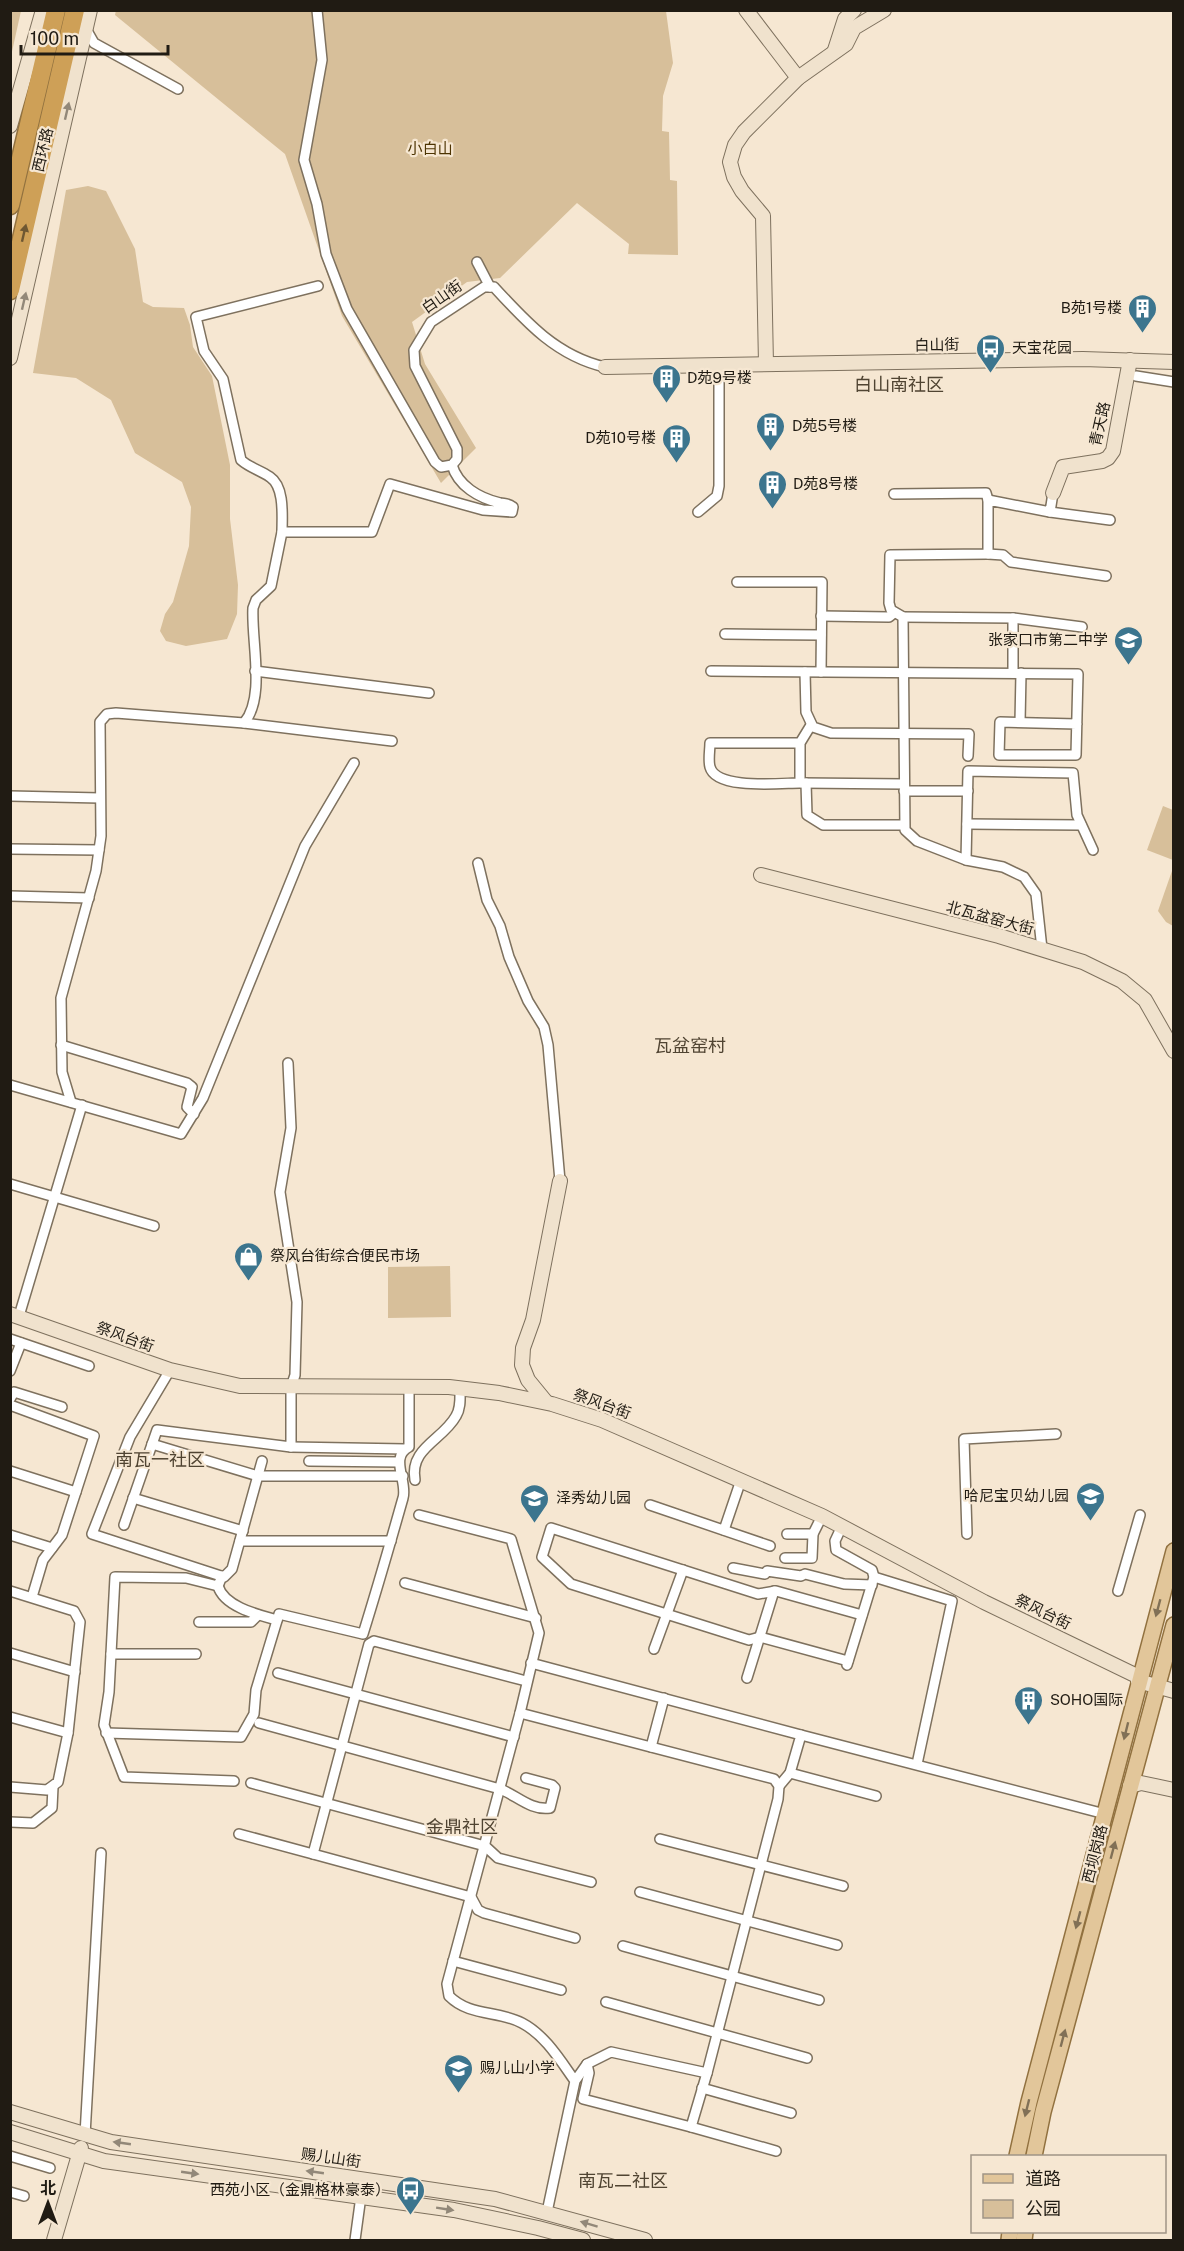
<svg xmlns="http://www.w3.org/2000/svg" width="1184" height="2251" font-family="'Public Sans','Noto Sans SC',sans-serif">
<style>
.green{fill:#d7bf9a}
.lines{fill:none;stroke-linecap:round;stroke-linejoin:round}
.street-casing{stroke:#7e715e;stroke-width:12}
.secondary-casing{stroke:#7e715e;stroke-width:16}
.primary-casing{stroke:#91713f;stroke-width:18}
.highway-casing{stroke:#91713f;stroke-width:21}
.street{stroke:#fff;stroke-width:9}
.secondary{stroke:#f0e2cd;stroke-width:14}
.primary{stroke:#e2c69a;stroke-width:15}
.highway{stroke:#cea057;stroke-width:18}
.oneway{fill:#928879}
.oneway2{fill:#6e5732}
.oneway3{fill:#817056}
.labels{text-anchor:middle;stroke-width:4.5;stroke-linejoin:round;paint-order:stroke}
.park-label{font-size:15px;fill:#4d3402;stroke:#f6e7d2}
.street-label{font-size:15px;fill:#201b13;stroke:#f6e7d2}
.poi-label{font-size:15px;fill:#201b13;stroke:#f6e7d2;text-anchor:start}
.quarter-label{font-size:18px;fill:#504432;stroke:#f6e7d2}
</style>
<rect width="100%" height="100%" fill="#f6e7d2"/>
<g class="green">
<polygon points="11,10 21,11 11,56 10,11"/>
<polygon points="116,10 666,11 673,63 663,96 662,131 669,132 670,180 677,181 678,255 628,254 629,244 577,203 500,278 467,282 412,322 425,364 476,448 441,483 342,316 285,154 115,15"/>
<polygon points="88,186 106,191 135,249 143,302 153,307 184,308 190,325 193,347 212,376 230,465 230,519 238,585 237,614 227,639 186,646 166,641 160,631 165,614 173,602 189,546 191,507 182,482 135,453 111,400 76,378 33,373 66,190"/>
<polygon points="1163,806 1173,810 1173,860 1147,850"/>
<polygon points="1173,868 1174,926 1173,926 1166,922 1158,911"/>
<polygon points="450,1266 451,1317 388,1318 388,1267"/>
</g>
<g class="lines">
<defs>
<g id="street">
<path d="M317,10L322,60L304,160L317,204L326,254L347,309L435,462L441,467L452,465L457,459V449L415,366L414,350L431,322L484,287H494C527,323 557,356 605,367"/>
<polyline points="86,29 94,43 178,89"/>
<polyline points="477,262 490,287"/>
<polyline points="1136,376 1174,382"/>
<polyline points="894,494 986,493 988,500"/>
<polyline points="698,512 717,496 719,486 719,365"/>
<polyline points="1050,512 1110,520"/>
<path d="M282,532C282,517 285,487 270,477C260,470 250,468 241,460L223,379L204,351L196,317L318,286"/>
<polyline points="988,554 1003,555 1011,562 1106,576"/>
<polyline points="737,582 822,582 821,672"/>
<polyline points="821,616 889,617 894,613"/>
<polyline points="903,617 1013,618 1082,627"/>
<polyline points="725,634 821,635"/>
<polyline points="255,671 429,693"/>
<polyline points="711,671 1078,674 1076,755 999,755 1000,722 1077,724"/>
<polyline points="805,672 806,712 813,727 831,733 969,734 968,756"/>
<polyline points="1013,673 1013,618"/>
<polyline points="1020,722 1021,673"/>
<path d="M244,723C266,697 251,641 253,608L256,600L271,586L282,532H372L390,484L483,510L512,512L513,507C508,503 506,504 500,503C479,498 458,486 452,465"/>
<path d="M800,743H710C710,750 708,760 710,767C716,790 781,783 800,783V743L811,725"/>
<polyline points="802,783 904,784"/>
<polyline points="806,783 807,815 823,825 904,825"/>
<polyline points="904,791 968,791"/>
<polyline points="10,796 100,798"/>
<polyline points="967,824 1081,825"/>
<polyline points="10,849 99,850"/>
<polyline points="966,860 968,771 1073,773 1077,815 1093,850"/>
<polyline points="478,863 487,900 500,926 509,957 528,1001 544,1027 548,1045 560,1181"/>
<polyline points="10,896 89,898"/>
<polyline points="1042,949 1036,894 1024,877 1003,867 966,860 917,841 905,830 903,617 891,610 889,603 890,555 988,554 988,500 1050,512 1053,493"/>
<polyline points="61,1045 187,1083 192,1087 187,1107 194,1114"/>
<polyline points="10,1085 181,1134 203,1098 305,846 354,763"/>
<polyline points="71,1102 62,1072 61,998 96,871 101,836 100,722 107,714 116,713 244,723 392,741"/>
<polyline points="10,1184 154,1226"/>
<polyline points="19,1316 82,1105"/>
<polyline points="10,1339 89,1366"/>
<polyline points="170,1370 130,1437 92,1534 224,1577 232,1569 262,1461"/>
<polyline points="10,1371 21,1343"/>
<polyline points="10,1399 14,1392 62,1407"/>
<polyline points="10,1405 94,1436 62,1535 43,1560 32,1597"/>
<polyline points="152,1444 258,1476 403,1476"/>
<polyline points="291,1447 405,1449"/>
<polyline points="309,1461 399,1462"/>
<polyline points="10,1471 76,1492"/>
<path d="M415,1480C409,1448 443,1440 456,1416C461,1408 460,1398 460,1389"/>
<polyline points="133,1498 243,1531"/>
<polyline points="650,1505 770,1546"/>
<polyline points="419,1515 511,1539 539,1633 520,1713"/>
<polyline points="124,1525 157,1430 291,1447 291,1387 295,1375 297,1302 280,1192 291,1128 288,1063"/>
<polyline points="842,1526 835,1541 836,1550 872,1570 874,1577 847,1665"/>
<polyline points="724,1530 741,1480"/>
<polyline points="787,1534 813,1534"/>
<polyline points="967,1534 964,1439 1056,1434"/>
<polyline points="10,1535 52,1548"/>
<polyline points="240,1541 391,1541"/>
<polyline points="785,1558 812,1558 813,1534 822,1516"/>
<polyline points="733,1568 765,1574 767,1571 801,1576 805,1574 844,1584 872,1585"/>
<polyline points="222,1576 218,1586 186,1578 115,1577 109,1692 104,1725 124,1777 234,1781"/>
<polyline points="874,1577 952,1601 917,1764"/>
<polyline points="405,1583 536,1618"/>
<path d="M218,1586C224,1607 259,1615 277,1620"/>
<polyline points="10,1591 74,1611 80,1622 68,1733 58,1782 47,1790 10,1787"/>
<polyline points="1118,1591 1140,1515"/>
<polyline points="199,1622 251,1622 258,1615"/>
<polyline points="654,1649 683,1570"/>
<polyline points="10,1653 75,1672"/>
<polyline points="111,1654 196,1654"/>
<polyline points="848,1661 760,1637 749,1640 571,1584 542,1557 551,1528 758,1594 776,1591 862,1615"/>
<polyline points="531,1663 801,1735 790,1773 779,1786"/>
<polyline points="278,1673 514,1737"/>
<polyline points="747,1678 774,1591"/>
<polyline points="526,1681 374,1641 369,1644 313,1854 471,1897 478,1910 484,1913 575,1938"/>
<polyline points="10,1717 68,1733"/>
<path d="M259,1723L500,1789C516,1795 531,1811 550,1808L555,1788L552,1785L526,1778"/>
<path d="M106,1733L241,1737L254,1714L256,1690L279,1614L363,1634C377,1589 390,1544 403,1498C408,1482 389,1457 409,1447V1387"/>
<polyline points="801,1735 1105,1814"/>
<polyline points="651,1747 664,1698"/>
<polyline points="790,1773 876,1796"/>
<polyline points="251,1783 485,1846 498,1858 591,1882"/>
<polyline points="10,1822 33,1823 52,1808 53,1787"/>
<polyline points="239,1834 313,1854"/>
<polyline points="660,1839 843,1886"/>
<polyline points="640,1892 837,1945"/>
<polyline points="623,1946 819,2000"/>
<polyline points="453,1961 561,1990"/>
<polyline points="606,2002 807,2058"/>
<polyline points="587,2064 589,2073 583,2099 691,2127"/>
<polyline points="707,2073 691,2127 776,2151"/>
<polyline points="702,2088 791,2113"/>
<polyline points="85,2135 101,1853"/>
<polyline points="10,2156 50,2168"/>
<polyline points="10,2192 24,2196"/>
<path d="M547,2212L575,2081L587,2064L611,2052L707,2073L778,1799L779,1786L774,1779L520,1713L447,1984L449,1996C470,2017 498,2010 522,2023C545,2035 560,2060 575,2081"/>
<polyline points="355,2240 361,2196"/>
</g>
<g id="secondary">
<polyline points="746,10 798,78 744,132 735,145 730,162 734,177 742,191 763,216 766,364"/>
<polyline points="835,50 845,19 854,10"/>
<polyline points="798,78 846,44 854,28 884,10"/>
<polyline points="10,126 43,10"/>
<polyline points="10,358 90,10"/>
<polyline points="605,367 1083,359 1174,362"/>
<polyline points="1053,493 1063,467 1102,461 1108,458 1113,451 1130,360"/>
<polyline points="761,875 999,936 1083,962 1122,981 1145,1000 1174,1051"/>
<polyline points="10,1314 170,1370 240,1386 449,1387 499,1393 552,1404 602,1420 822,1516 984,1602 1139,1677"/>
<polyline points="546,1402 528,1380 522,1365 523,1348 533,1320 560,1181"/>
<polyline points="1138,1681 1174,1691"/>
<polyline points="1130,1786 1141,1783 1174,1790"/>
<polyline points="10,2112 111,2142 495,2199 645,2240"/>
<polyline points="10,2132 104,2161 454,2210 538,2228 583,2240"/>
<polyline points="54,2240 81,2148"/>
</g>
<g id="primary">
<polyline points="1017,2156 1029,2102 1174,1551"/>
<polyline points="1034,2156 1043,2112 1174,1625"/>
<polyline points="1009,2240 1010,2232"/>
<polyline points="1024,2240 1025,2232"/>
</g>
<g id="highway">
<polyline points="10,205 56,10"/>
<polyline points="10,290 75,10"/>
</g>
</defs>
<use href="#street" class="street-casing"/>
<use href="#secondary" class="secondary-casing"/>
<use href="#primary" class="primary-casing"/>
<use href="#highway" class="highway-casing"/>
<use href="#street" class="street"/>
<use href="#secondary" class="secondary"/>
<use href="#primary" class="primary"/>
<use href="#highway" class="highway"/>
</g>
<defs><path id="oneway-solid" d="M-6-.8H1V-3.2L6.5 0L1 3.2V.8H-6Z" transform="scale(1.5)"/></defs>
<g class="oneway">
<use href="#oneway-solid" transform="translate(67 111) rotate(-77)"/>
<use href="#oneway-solid" transform="translate(24 301) rotate(-77)"/>
<use href="#oneway-solid" transform="translate(122 2143) rotate(-172)"/>
<use href="#oneway-solid" transform="translate(315 2172) rotate(-172)"/>
<use href="#oneway-solid" transform="translate(190 2173) rotate(8)"/>
<use href="#oneway-solid" transform="translate(445 2209) rotate(9)"/>
<use href="#oneway-solid" transform="translate(589 2224) rotate(-163)"/>
</g>
<use class="oneway2" href="#oneway-solid" transform="translate(24 233) rotate(-77)"/>
<g class="oneway3">
<use href="#oneway-solid" transform="translate(1158 1608) rotate(105)"/>
<use href="#oneway-solid" transform="translate(1126 1731) rotate(104)"/>
<use href="#oneway-solid" transform="translate(1113 1850) rotate(-75)"/>
<use href="#oneway-solid" transform="translate(1078 1920) rotate(105)"/>
<use href="#oneway-solid" transform="translate(1063 2038) rotate(-75)"/>
<use href="#oneway-solid" transform="translate(1027 2108) rotate(104)"/>
</g>
<defs>
<symbol id="building-pin" viewBox="-11 -11 22 30"><path d="M0 17L-7.5 6A9.5 9.5 0 1 1 7.5 6Z" fill="#3c758e" stroke="#f6e7d2"/><path d="M-4-6H4V6H1V3H-1V6H-4ZM-2.5-4.3h1.7v1.8h-1.7ZM.8-4.3h1.7v1.8H.8ZM-2.5-1h1.7V.8h-1.7ZM.8-1h1.7V.8H.8Z" fill="#fff"/></symbol>
<symbol id="bus-pin" viewBox="-11 -11 22 30"><path d="M0 17L-7.5 6A9.5 9.5 0 1 1 7.5 6Z" fill="#3c758e" stroke="#f6e7d2"/><path d="M-5-6H5V4H4V6H2V4H-2V6H-4V4H-5ZM-3.5-4V0h7V-4ZM-3.5 1.2v1.5H-2V1.2ZM2 1.2v1.5H3.5V1.2Z" fill="#fff"/></symbol>
<symbol id="school-pin" viewBox="-11 -11 22 30"><path d="M0 17L-7.5 6A9.5 9.5 0 1 1 7.5 6Z" fill="#3c758e" stroke="#f6e7d2"/><path d="M0-5L7-2L0 1L-7-2ZM-4 1L0 2.5L4 1V4Q0 6-4 4Z" fill="#fff"/></symbol>
<symbol id="shop-pin" viewBox="-11 -11 22 30"><path d="M0 17L-7.5 6A9.5 9.5 0 1 1 7.5 6Z" fill="#3c758e" stroke="#f6e7d2"/><path d="M-5-2.5h2.3a2.7 3.5 0 0 1 5.4 0H5L5.5 6h-11ZM-1.5-2.5h3a1.5 2.3 0 0 0-3 0Z" fill="#fff"/></symbol>
</defs>
<g fill-rule="evenodd">
<use href="#building-pin" x="1126" y="292" width="33" height="45"/>
<use href="#bus-pin" x="974" y="332" width="33" height="45"/>
<use href="#building-pin" x="650" y="362" width="33" height="45"/>
<use href="#building-pin" x="754" y="410" width="33" height="45"/>
<use href="#building-pin" x="660" y="422" width="33" height="45"/>
<use href="#building-pin" x="756" y="468" width="33" height="45"/>
<use href="#school-pin" x="1112" y="624" width="33" height="45"/>
<use href="#shop-pin" x="232" y="1240" width="33" height="45"/>
<use href="#school-pin" x="1074" y="1480" width="33" height="45"/>
<use href="#school-pin" x="518" y="1482" width="33" height="45"/>
<use href="#building-pin" x="1012" y="1684" width="33" height="45"/>
<use href="#school-pin" x="442" y="2052" width="33" height="45"/>
<use href="#bus-pin" x="394" y="2174" width="33" height="45"/>
</g>
<g class="labels">
<g class="park-label">
<text x="430" y="154">小白山</text>
</g>
<g class="street-label">
<text transform="translate(43 150) rotate(-77)" y="5">西环路</text>
<text transform="translate(442 297) rotate(-35)" y="5">白山街</text>
<text transform="translate(937 345) rotate(-1)" y="5">白山街</text>
<text transform="translate(1100 424) rotate(-77)" y="5">青天路</text>
<text transform="translate(990 918) rotate(15)" y="5">北瓦盆窑大街</text>
<text transform="translate(125 1337) rotate(20)" y="5">祭风台街</text>
<text transform="translate(602 1404) rotate(20)" y="5">祭风台街</text>
<text transform="translate(1043 1612) rotate(26)" y="5">祭风台街</text>
<text transform="translate(1095 1854) rotate(-76)" y="5">西坝岗路</text>
<text transform="translate(331 2158) rotate(8)" y="5">赐儿山街</text>
</g>
<g class="poi-label">
<text x="1122" y="313" text-anchor="end">B苑1号楼</text>
<text x="1012" y="353">天宝花园</text>
<text x="687" y="383">D苑9号楼</text>
<text x="792" y="431">D苑5号楼</text>
<text x="656" y="443" text-anchor="end">D苑10号楼</text>
<text x="793" y="489">D苑8号楼</text>
<text x="1108" y="645" text-anchor="end">张家口市第二中学</text>
<text x="270" y="1261">祭风台街综合便民市场</text>
<text x="1069" y="1501" text-anchor="end">哈尼宝贝幼儿园</text>
<text x="556" y="1503">泽秀幼儿园</text>
<text x="1050" y="1705">SOHO国际</text>
<text x="480" y="2073">赐儿山小学</text>
<text x="390" y="2195" text-anchor="end">西苑小区（金鼎格林豪泰）</text>
</g>
<g class="quarter-label">
<text x="899" y="391">白山南社区</text>
<text x="690" y="1052">瓦盆窑村</text>
<text x="160" y="1466">南瓦一社区</text>
<text x="462" y="1833">金鼎社区</text>
<text x="623" y="2187">南瓦二社区</text>
</g>
</g>
<rect width="1184" height="2251" fill="none" stroke="#201b13" stroke-width="24"/>
<rect x="971" y="2155" width="195" height="78" fill="#f6e7d2" stroke="#a09586" stroke-width="1.5"/>
<rect x="983" y="2174" width="30" height="9" fill="#e2c69a" stroke="#a09586" stroke-width="1.5"/>
<text x="1025" y="2185" font-size="18" fill="#201b13">道路</text>
<rect x="983" y="2200" width="30" height="18" fill="#d7bf9a" stroke="#a09586" stroke-width="1.5"/>
<text x="1025" y="2215" font-size="18" fill="#201b13">公园</text>
<g transform="translate(48 2203)" stroke="#f6e7d2" stroke-width="4.5" paint-order="stroke">
<path d="M0-4.5L10 22L0 15L-10 22Z" fill="#201b13"/>
<text y="-9" font-size="16" font-weight="bold" text-anchor="middle" fill="#201b13">北</text>
</g>
<path d="M21 45v9h147v-9" fill="none" stroke="#201b13" stroke-width="3"/>
<text x="30" y="45" font-size="18" fill="#201b13" stroke="#f6e7d2" stroke-width="4.5" paint-order="stroke">100 m</text>
</svg>
